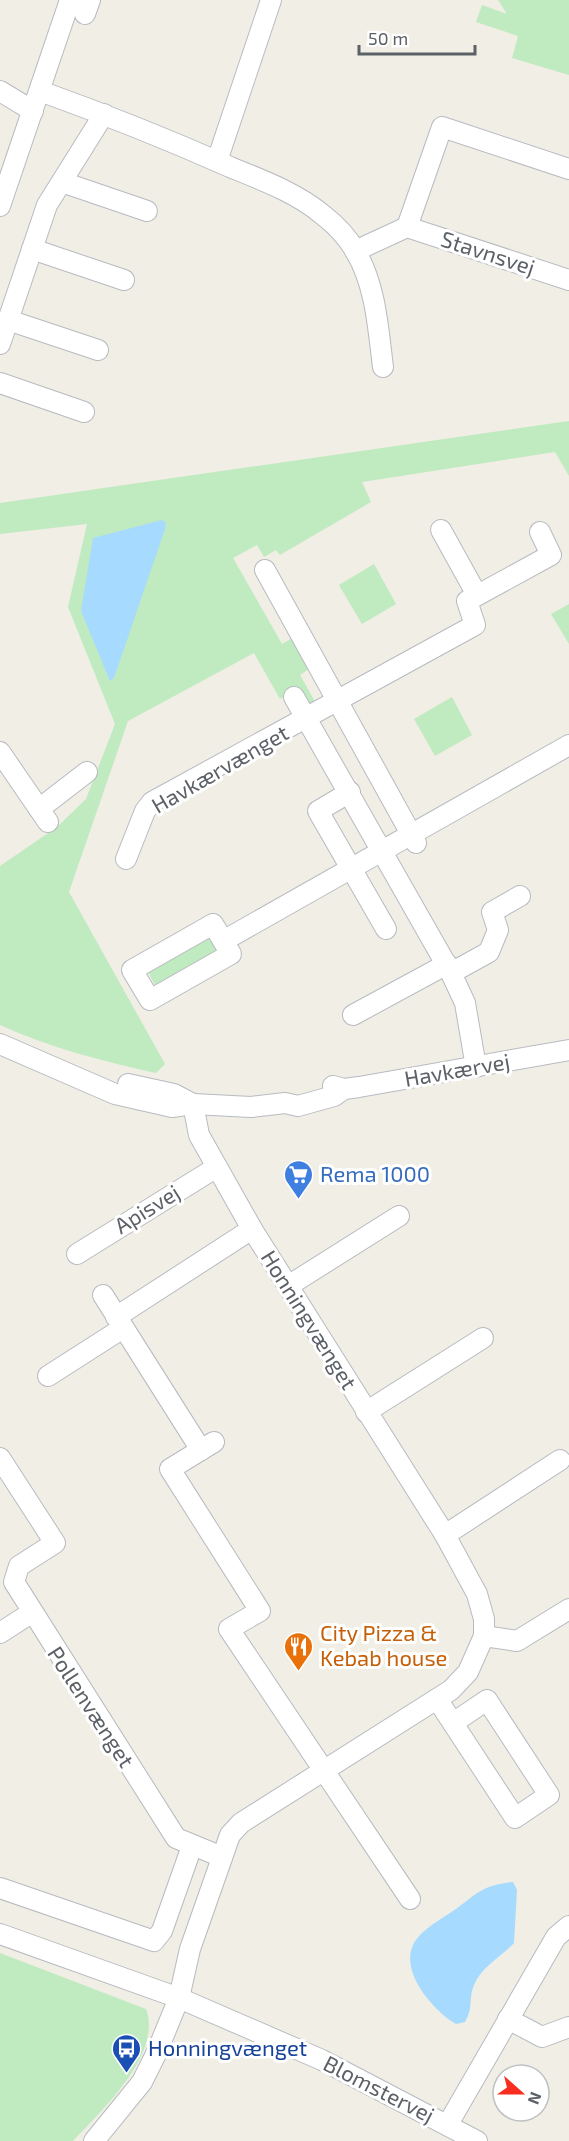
<svg xmlns="http://www.w3.org/2000/svg" width="569" height="2141" font-family="'Exo 2',sans-serif">
<style>
.green{fill:#c0eabf}
.water{fill:#a6daff}
.lines{fill:none;stroke-linecap:round;stroke-linejoin:round}
.minor-casing{stroke:#b7bbc0;stroke-width:22}
.minor{stroke:#fff;stroke-width:20}
.labels{text-anchor:middle;stroke-width:6;stroke-linejoin:round;paint-order:stroke}
.street-label{font-size:22px;fill:#5c6167;stroke:#fff}
.shop-label{font-size:22px;fill:#366cbe;stroke:#fff;text-anchor:start}
.food-label{font-size:22px;fill:#c56008;stroke:#fff;text-anchor:start}
.transit-label{font-size:22px;fill:#164399;stroke:#fff;text-anchor:start}
</style>
<rect width="100%" height="100%" fill="#f0eee5"/>
<g class="green">
<polygon points="498,0 569,0 569,75 512,58 518,36 476,22 482,5 507,14"/>
<path d="M569,421V476L555,452L362,482L371,502L280,555L276,550L264,557L257,545L233,558L282,644L294,637L312,667L300,675L317,705H310L297,689L280,699L254,653L128,721L69,892L165,1064L156,1073C102,1061 51,1048 0,1025V866L57,827L86,799L115,724L68,607L87,524L0,534V503Z"/>
<polygon points="374,564 396,604 362,624 339,585"/>
<polygon points="569,604 569,644 551,614"/>
<polygon points="452,697 472,735 435,756 414,719"/>
<polygon points="211,931 222,950 156,987 146,968"/>
<path d="M0,1953L146,2009C163,2054 101,2111 73,2141H0Z"/>
</g>
<g class="water">
<polygon points="162,520 166,523 165,529 114,678 110,681 81,611 93,538"/>
<path d="M513,1882L517,1890L514,1943C501,1957 481,1967 474,1985C468,1999 474,2006 465,2022L456,2024C434,2011 400,1973 413,1945C420,1930 443,1918 456,1909C479,1892 484,1885 513,1882Z"/>
</g>
<g class="lines">
<defs>
<g id="minor">
<polyline points="85,14 90,0"/>
<polyline points="0,91 33,111"/>
<path d="M40,91C104,114 167,139 230,167C262,180 297,193 323,215C336,225 348,238 356,252C376,287 378,328 383,367"/>
<polyline points="217,161 271,0"/>
<polyline points="62,182 147,211"/>
<polyline points="0,206 70,0"/>
<polyline points="407,227 442,127 569,169"/>
<polyline points="32,249 124,280"/>
<polyline points="355,251 407,227 569,280"/>
<polyline points="8,320 98,350"/>
<polyline points="0,344 47,205 104,114"/>
<polyline points="0,383 84,412"/>
<polyline points="441,530 477,595"/>
<polyline points="265,570 416,843"/>
<polyline points="294,697 451,973 465,1003 476,1067"/>
<polyline points="0,752 48,822"/>
<polyline points="350,792 318,811 386,929"/>
<polyline points="39,809 87,772"/>
<polyline points="126,859 145,811 152,802 475,625 467,601 551,555 540,532"/>
<polygon points="213,924 231,954 150,1000 132,970"/>
<polyline points="223,941 569,745"/>
<polyline points="451,973 489,952 498,930 492,912 520,896"/>
<polyline points="353,1015 447,964"/>
<polyline points="0,1044 115,1094 172,1107 193,1104 251,1107 285,1103 298,1106 334,1096 344,1089"/>
<polyline points="128,1084 174,1094 191,1103"/>
<polyline points="333,1086 344,1089 359,1087 569,1050"/>
<polyline points="77,1254 217,1167"/>
<polyline points="288,1286 399,1216"/>
<polyline points="103,1295 201,1450"/>
<polyline points="116,1317 252,1229"/>
<polyline points="48,1376 123,1328"/>
<polyline points="366,1412 483,1338"/>
<polyline points="214,1442 170,1469 260,1611 229,1629 410,1899"/>
<polyline points="0,1458 55,1543 19,1566 14,1582 176,1838 222,1857"/>
<polyline points="445,1535 560,1460"/>
<polyline points="0,1633 31,1613"/>
<polyline points="484,1636 517,1641 569,1609"/>
<polyline points="437,1699 515,1818 549,1795 487,1700 453,1723"/>
<polyline points="0,1888 154,1941 162,1931 192,1846"/>
<polyline points="0,1934 179,1998 322,2060 477,2141"/>
<polyline points="508,2019 542,2037 569,2027"/>
<polyline points="448,2124 556,1937 569,1926"/>
<polyline points="94,2141 142,2082 156,2054 179,1998 190,1949 230,1835 241,1823 451,1690 468,1672 484,1636 484,1619 477,1594 445,1535 252,1229 199,1135 193,1104"/>
</g>
</defs>
<use href="#minor" class="minor-casing"/>
<use href="#minor" class="minor"/>
</g>
<defs>
<symbol id="supermarket-pin" viewBox="-11 -11 22 30"><path d="M0 17L-7.5 6A9.5 9.5 0 1 1 7.5 6Z" fill="#3f7fe0" stroke="#fff"/><path d="M-6-5.5h2.5l.6 2H6L4.5 2H-2.5L-4.4-4H-6ZM-1.5 3.2a1.3 1.3 0 1 0 .1 0ZM3 3.2a1.3 1.3 0 1 0 .1 0Z" fill="#fff"/></symbol>
<symbol id="restaurant-pin" viewBox="-11 -11 22 30"><path d="M0 17L-7.5 6A9.5 9.5 0 1 1 7.5 6Z" fill="#e8710a" stroke="#fff"/><path d="M-5-6h1v4h1v-4h1v4h1v-4h1v5L-1.5 .5V6h-2V.5L-5-1ZM5-6V6H3V1.5H1.5Q1.5-4 5-6Z" fill="#fff"/></symbol>
<symbol id="bus-pin" viewBox="-11 -11 22 30"><path d="M0 17L-7.5 6A9.5 9.5 0 1 1 7.5 6Z" fill="#1a4fb4" stroke="#fff"/><path d="M-5-6H5V4H4V6H2V4H-2V6H-4V4H-5ZM-3.5-4V0h7V-4ZM-3.5 1.2v1.5H-2V1.2ZM2 1.2v1.5H3.5V1.2Z" fill="#fff"/></symbol>
</defs>
<g fill-rule="evenodd">
<use href="#supermarket-pin" x="282" y="1158" width="33" height="45"/>
<use href="#restaurant-pin" x="282" y="1630" width="33" height="45"/>
<use href="#bus-pin" x="110" y="2032" width="33" height="45"/>
</g>
<g class="labels">
<g class="street-label">
<text transform="translate(488 253) rotate(18)" y="8">Stavnsvej</text>
<text transform="translate(220 769) rotate(-30)" y="8">Havkærvænget</text>
<text transform="translate(457 1070) rotate(-10)" y="8">Havkærvej</text>
<text transform="translate(147 1209) rotate(-32)" y="8">Apisvej</text>
<text transform="translate(309 1320) rotate(58)" y="8">Honningvænget</text>
<text transform="translate(91 1707) rotate(57)" y="8">Pollenvænget</text>
<text transform="translate(379 2089) rotate(27)" y="8">Blomstervej</text>
</g>
<g class="shop-label">
<text x="320" y="1182">Rema 1000</text>
</g>
<g class="food-label">
<text x="320" y="1641">City Pizza &amp;<tspan x="320" dy="25">Kebab house</tspan></text>
</g>
<g class="transit-label">
<text x="148" y="2056">Honningvænget</text>
</g>
</g>
<g transform="translate(521 2093) rotate(111)"><circle r="28" fill="#ffffff" stroke="#bec0c2" stroke-width="1.5"/>
<path d="M0-4.5L10 22L0 15L-10 22Z" fill="#fa2d21"/>
<text y="-9" font-size="16" font-weight="bold" text-anchor="middle" fill="#5c6167">N</text>
</g>
<path d="M359 45v9h116v-9" fill="none" stroke="#5c6167" stroke-width="3"/>
<text x="368" y="45" font-size="18" fill="#5c6167" stroke="#ffffff" stroke-width="4.5" paint-order="stroke">50 m</text>
</svg>
